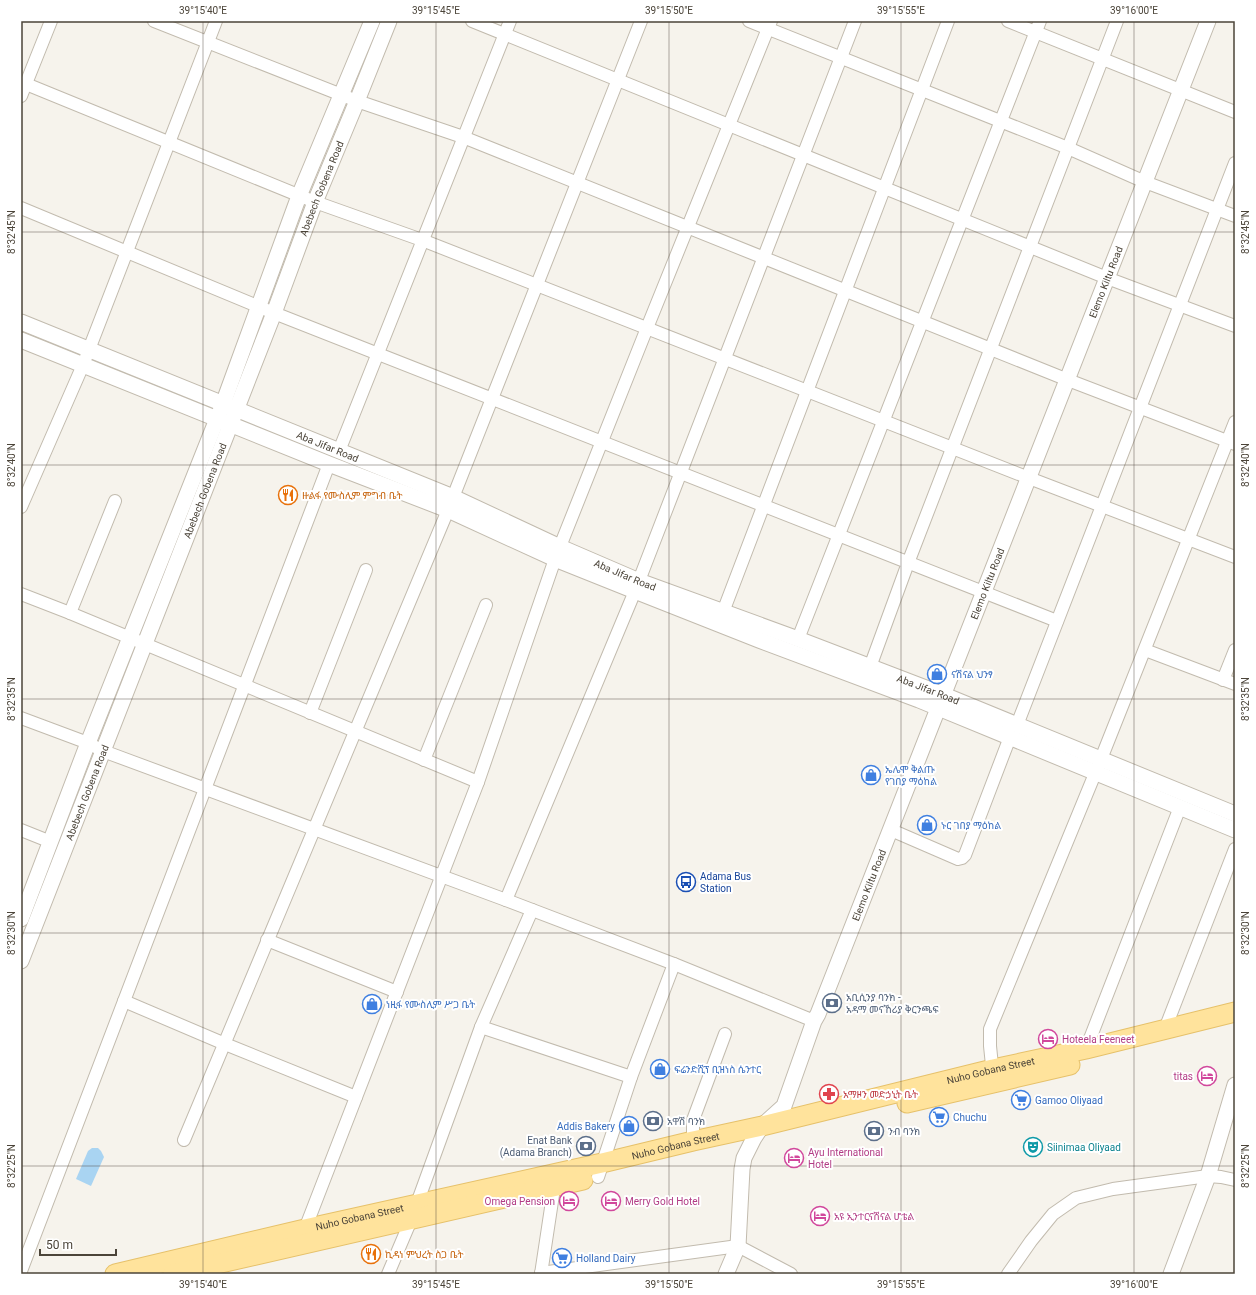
<svg xmlns="http://www.w3.org/2000/svg" width="1256" height="1295" font-family="Roboto,'Noto Sans Ethiopic',sans-serif">
<style>
.water{fill:#a9d4f2}
.lines{fill:none;stroke-linecap:round;stroke-linejoin:round}
.minor-casing{stroke:#c2bbae;stroke-width:14}
.tertiary-casing{stroke:#c2bbae;stroke-width:17}
.primary-casing{stroke:#e6c16a;stroke-width:21}
.minor{stroke:#fff;stroke-width:12}
.tertiary{stroke:#fff;stroke-width:15}
.primary{stroke:#ffe39c;stroke-width:19}
.ticks{fill:none;stroke:#4b4439;stroke-width:1;stroke-opacity:0.45}
.labels{text-anchor:middle;stroke-width:4;stroke-linejoin:round;paint-order:stroke}
.street-label{font-size:10px;fill:#4b4439;stroke:#fff}
.food-label{font-size:10px;fill:#c56008;stroke:#fff;text-anchor:start}
.shop-label{font-size:10px;fill:#366cbe;stroke:#fff;text-anchor:start}
.transit-label{font-size:10px;fill:#164399;stroke:#fff;text-anchor:start}
.service-label{font-size:10px;fill:#4e5e75;stroke:#fff;text-anchor:start}
.hotel-label{font-size:10px;fill:#b23c85;stroke:#fff;text-anchor:start}
.health-label{font-size:10px;fill:#be3a42;stroke:#fff;text-anchor:start}
.culture-label{font-size:10px;fill:#0d838f;stroke:#fff;text-anchor:start}
.neatline{fill:none;stroke:#4b4439;stroke-width:1.5}
.ticks-label{font-size:10px;text-anchor:middle;fill:#4b4439}
</style>
<rect width="100%" height="100%" fill="#f6f3ec"/>
<polygon class="water" points="92,1148 98,1148 101,1151 104,1157 91,1186 76,1179 88,1151"/>
<g class="lines">
<defs>
<g id="minor">
<polyline points="154,21 357,101 463,137 1068,380 1235,444"/>
<polyline points="472,21 1107,278 1235,326"/>
<polyline points="749,21 1068,148 1145,182 1235,216"/>
<polyline points="1008,21 1235,112"/>
<polyline points="26,84 315,202 422,240 1029,478 1235,557"/>
<polyline points="21,96 51,21"/>
<polyline points="21,208 274,313 1057,621"/>
<polyline points="339,451 510,21"/>
<polyline points="21,507 83,365 216,21"/>
<polyline points="21,594 70,613 478,782"/>
<polyline points="723,612 948,21"/>
<polyline points="70,613 115,501"/>
<polyline points="798,639 1040,21"/>
<polyline points="1145,650 1235,684"/>
<polyline points="870,667 908,563 1117,21"/>
<polyline points="1223,680 1235,650"/>
<polyline points="310,713 366,570"/>
<polyline points="21,718 88,743 103,751 506,900 674,964 814,1021"/>
<polyline points="1017,725 1235,163"/>
<polyline points="424,760 486,605"/>
<polyline points="21,830 51,842"/>
<polyline points="891,830 958,859 962,858 965,855 1010,737"/>
<polyline points="506,900 635,591 855,21"/>
<polyline points="267,940 397,992"/>
<polyline points="124,1001 225,1044 356,1097"/>
<polyline points="481,1027 631,1077"/>
<polyline points="1165,1029 1235,849"/>
<polyline points="1086,1049 1180,807"/>
<polyline points="993,1075 990,1046 990,1029 1101,759 1235,422"/>
<polyline points="184,1140 448,510 641,21"/>
<polyline points="693,1141 693,1120 725,1034"/>
<polyline points="598,1177 631,1077 674,964"/>
<polyline points="305,1229 478,782 555,559 647,328 771,21"/>
<polyline points="21,1271 329,464"/>
<polyline points="541,1273 738,1246 791,1274"/>
<polyline points="388,1274 411,1220 481,1027 532,910"/>
<polyline points="541,1274 554,1188"/>
<polyline points="1008,1274 1031,1241 1053,1214 1076,1198 1113,1189 1208,1176 1221,1177 1235,1180"/>
</g>
<g id="tertiary">
<path id="s1" d="M21,322L453,497L560,547L639,581L798,639L944,695L1235,814"/>
<polyline points="21,340 329,464 448,510 555,559 635,591 759,640 919,700 1235,830"/>
<polyline points="21,919 88,743 223,404 299,196 372,21"/>
<path id="s2" d="M21,961L274,313L315,202L357,101L389,21"/>
<path id="s3" d="M726,1274L738,1246L742,1169L744,1158L754,1138L762,1126L784,1106L814,1021L818,1014L1208,21"/>
<polyline points="1171,1274 1208,1176 1235,1085"/>
</g>
<g id="primary">
<polyline points="907,1103 1070,1065"/>
<path id="s4" d="M115,1274L305,1229L602,1163L693,1141L762,1126L993,1069L1086,1049L1235,1012"/>
<polyline points="173,1274 583,1180"/>
</g>
</defs>
<use href="#minor" class="minor-casing"/>
<use href="#tertiary" class="tertiary-casing"/>
<use href="#primary" class="primary-casing"/>
<use href="#minor" class="minor"/>
<use href="#tertiary" class="tertiary"/>
<use href="#primary" class="primary"/>
</g>
<path class="ticks" d="M203,21V1274M436,21V1274M669,21V1274M901,21V1274M1134,21V1274M21,232H1235M21,465H1235M21,699H1235M21,933H1235M21,1166H1235"/>
<defs>
<symbol id="restaurant-ring" viewBox="-11 -11 22 22"><circle r="9.5" fill="#fff" stroke="#e8710a" stroke-width="1.5"/><path d="M-5-6h1v4h1v-4h1v4h1v-4h1v5L-1.5 .5V6h-2V.5L-5-1ZM5-6V6H3V1.5H1.5Q1.5-4 5-6Z" fill="#e8710a"/></symbol>
<symbol id="shop-ring" viewBox="-11 -11 22 22"><circle r="9.5" fill="#fff" stroke="#3f7fe0" stroke-width="1.5"/><path d="M-5-2.5h2.3a2.7 3.5 0 0 1 5.4 0H5L5.5 6h-11ZM-1.5-2.5h3a1.5 2.3 0 0 0-3 0Z" fill="#3f7fe0"/></symbol>
<symbol id="bus-ring" viewBox="-11 -11 22 22"><circle r="9.5" fill="#fff" stroke="#1a4fb4" stroke-width="1.5"/><path d="M-5-6H5V4H4V6H2V4H-2V6H-4V4H-5ZM-3.5-4V0h7V-4ZM-3.5 1.2v1.5H-2V1.2ZM2 1.2v1.5H3.5V1.2Z" fill="#1a4fb4"/></symbol>
<symbol id="bank-ring" viewBox="-11 -11 22 22"><circle r="9.5" fill="#fff" stroke="#5c6f8a" stroke-width="1.5"/><path d="M-6-4H6V4H-6ZM0-2.3a2.3 2.3 0 1 0 0 4.6a2.3 2.3 0 1 0 0-4.6Z" fill="#5c6f8a"/></symbol>
<symbol id="hotel-ring" viewBox="-11 -11 22 22"><circle r="9.5" fill="#fff" stroke="#d1479c" stroke-width="1.5"/><path d="M-6-4.5h1.5V1H6V5H4.5V3h-9V5H-6ZM-4 0a1.8 1.8 0 1 1 3.6 0ZM.5 0V-2.5h3Q6-2.5 6 0Z" fill="#d1479c"/></symbol>
<symbol id="pharmacy-ring" viewBox="-11 -11 22 22"><circle r="9.5" fill="#fff" stroke="#e0444e" stroke-width="1.5"/><path d="M-2-6h4v4h4v4h-4v4h-4v-4h-4v-4h4Z" fill="#e0444e"/></symbol>
<symbol id="supermarket-ring" viewBox="-11 -11 22 22"><circle r="9.5" fill="#fff" stroke="#3f7fe0" stroke-width="1.5"/><path d="M-6-5.5h2.5l.6 2H6L4.5 2H-2.5L-4.4-4H-6ZM-1.5 3.2a1.3 1.3 0 1 0 .1 0ZM3 3.2a1.3 1.3 0 1 0 .1 0Z" fill="#3f7fe0"/></symbol>
<symbol id="theatre-ring" viewBox="-11 -11 22 22"><circle r="9.5" fill="#fff" stroke="#0f9aa8" stroke-width="1.5"/><path d="M-5-5.5Q0-4 5-5.5V0Q5 5 0 6Q-5 5-5 0ZM-3.3-2.5H-1v1.5H-3.3ZM1-2.5H3.3v1.5H1ZM-2.8 1Q0 5.5 2.8 1Z" fill="#0f9aa8"/></symbol>
</defs>
<g fill-rule="evenodd">
<use href="#restaurant-ring" x="277" y="484" width="22" height="22"/>
<use href="#shop-ring" x="926" y="663" width="22" height="22"/>
<use href="#shop-ring" x="860" y="764" width="22" height="22"/>
<use href="#shop-ring" x="916" y="814" width="22" height="22"/>
<use href="#bus-ring" x="675" y="871" width="22" height="22"/>
<use href="#bank-ring" x="821" y="992" width="22" height="22"/>
<use href="#shop-ring" x="361" y="993" width="22" height="22"/>
<use href="#hotel-ring" x="1037" y="1028" width="22" height="22"/>
<use href="#shop-ring" x="649" y="1058" width="22" height="22"/>
<use href="#hotel-ring" x="1196" y="1065" width="22" height="22"/>
<use href="#pharmacy-ring" x="818" y="1083" width="22" height="22"/>
<use href="#supermarket-ring" x="1010" y="1089" width="22" height="22"/>
<use href="#supermarket-ring" x="928" y="1106" width="22" height="22"/>
<use href="#bank-ring" x="642" y="1110" width="22" height="22"/>
<use href="#shop-ring" x="618" y="1115" width="22" height="22"/>
<use href="#bank-ring" x="863" y="1120" width="22" height="22"/>
<use href="#bank-ring" x="575" y="1135" width="22" height="22"/>
<use href="#theatre-ring" x="1022" y="1136" width="22" height="22"/>
<use href="#hotel-ring" x="783" y="1147" width="22" height="22"/>
<use href="#hotel-ring" x="558" y="1190" width="22" height="22"/>
<use href="#hotel-ring" x="600" y="1190" width="22" height="22"/>
<use href="#hotel-ring" x="809" y="1205" width="22" height="22"/>
<use href="#restaurant-ring" x="360" y="1243" width="22" height="22"/>
<use href="#supermarket-ring" x="551" y="1247" width="22" height="22"/>
</g>
<g class="labels">
<g class="street-label">
<text dy="4" stroke="none"><textPath href="#s2" startOffset="829">Abebech Gobena Road</textPath></text>
<text dy="4" stroke="none"><textPath href="#s3" startOffset="1070">Elemo Kiltu Road</textPath></text>
<text dy="4" stroke="none"><textPath href="#s1" startOffset="331">Aba Jifar Road</textPath></text>
<text dy="4" stroke="none"><textPath href="#s2" startOffset="505">Abebech Gobena Road</textPath></text>
<text dy="4" stroke="none"><textPath href="#s1" startOffset="655">Aba Jifar Road</textPath></text>
<text dy="4" stroke="none"><textPath href="#s3" startOffset="746">Elemo Kiltu Road</textPath></text>
<text dy="4" stroke="none"><textPath href="#s1" startOffset="979">Aba Jifar Road</textPath></text>
<text dy="4" stroke="none"><textPath href="#s2" startOffset="181">Abebech Gobena Road</textPath></text>
<text dy="4" stroke="none"><textPath href="#s3" startOffset="422">Elemo Kiltu Road</textPath></text>
<text dy="4" stroke="none"><textPath href="#s4" startOffset="899">Nuho Gobana Street</textPath></text>
<text dy="4" stroke="none"><textPath href="#s4" startOffset="575">Nuho Gobana Street</textPath></text>
<text dy="4" stroke="none"><textPath href="#s4" startOffset="251">Nuho Gobana Street</textPath></text>
</g>
<g class="food-label">
<text x="302" y="499">ዙልፋ የሙስሊም ምግብ ቤት</text>
<text x="385" y="1258">ኪዳነ ምህረት ስጋ ቤት</text>
</g>
<g class="shop-label">
<text x="951" y="678">ናሽናል ህንፃ</text>
<text x="885" y="773">ኤሌሞ ቅልጡ<tspan x="885" dy="12">የገበያ ማዕከል</tspan></text>
<text x="941" y="829">ኑር ገበያ ማዕከል</text>
<text x="386" y="1008">ነዚፋ የሙስሊም ሥጋ ቤት</text>
<text x="674" y="1073">ፍሬንድሺፕ ቢዝነስ ሴንተር</text>
<text x="1035" y="1104">Gamoo Oliyaad</text>
<text x="953" y="1121">Chuchu</text>
<text x="615" y="1130" text-anchor="end">Addis Bakery</text>
<text x="576" y="1262">Holland Dairy</text>
</g>
<g class="transit-label">
<text x="700" y="880">Adama Bus<tspan x="700" dy="12">Station</tspan></text>
</g>
<g class="service-label">
<text x="846" y="1001">አቢሲንያ ባንክ -<tspan x="846" dy="12">አዳማ መናኸሪያ ቅርንጫፍ</tspan></text>
<text x="667" y="1125">አዋሽ ባንክ</text>
<text x="888" y="1135">ንብ ባንክ</text>
<text x="572" y="1144" text-anchor="end">Enat Bank<tspan x="572" dy="12">(Adama Branch)</tspan></text>
</g>
<g class="hotel-label">
<text x="1062" y="1043">Hoteela Feeneet</text>
<text x="1193" y="1080" text-anchor="end">titas</text>
<text x="808" y="1156">Ayu International<tspan x="808" dy="12">Hotel</tspan></text>
<text x="555" y="1205" text-anchor="end">Omega Pension</text>
<text x="625" y="1205">Merry Gold Hotel</text>
<text x="834" y="1220">አዩ ኢንተርናሽናል ሆቴል</text>
</g>
<g class="health-label">
<text x="843" y="1098">አማዞን መድኃኒት ቤት</text>
</g>
<g class="culture-label">
<text x="1047" y="1151">Siinimaa Oliyaad</text>
</g>
</g>
<rect width="1256" height="1295" fill="none" stroke="#ffffff" stroke-width="44"/>
<path d="M40 1249v6h76v-6" fill="none" stroke="#4b4439" stroke-width="2"/>
<text x="46" y="1249" font-size="12" fill="#4b4439" stroke="#ffffff" stroke-width="3" paint-order="stroke">50 m</text>
<rect x="22" y="22" width="1212" height="1251" class="neatline"/>
<g class="ticks-label">
<text x="203" y="14">39°15'40"E</text>
<text x="436" y="14">39°15'45"E</text>
<text x="669" y="14">39°15'50"E</text>
<text x="901" y="14">39°15'55"E</text>
<text x="1134" y="14">39°16'00"E</text>
<text transform="translate(11 232) rotate(-90)" y="4">8°32'45"N</text>
<text transform="translate(1245 232) rotate(-90)" y="4">8°32'45"N</text>
<text transform="translate(11 465) rotate(-90)" y="4">8°32'40"N</text>
<text transform="translate(1245 465) rotate(-90)" y="4">8°32'40"N</text>
<text transform="translate(11 699) rotate(-90)" y="4">8°32'35"N</text>
<text transform="translate(1245 699) rotate(-90)" y="4">8°32'35"N</text>
<text transform="translate(11 933) rotate(-90)" y="4">8°32'30"N</text>
<text transform="translate(1245 933) rotate(-90)" y="4">8°32'30"N</text>
<text transform="translate(11 1166) rotate(-90)" y="4">8°32'25"N</text>
<text transform="translate(1245 1166) rotate(-90)" y="4">8°32'25"N</text>
<text x="203" y="1288">39°15'40"E</text>
<text x="436" y="1288">39°15'45"E</text>
<text x="669" y="1288">39°15'50"E</text>
<text x="901" y="1288">39°15'55"E</text>
<text x="1134" y="1288">39°16'00"E</text>
</g>
</svg>
